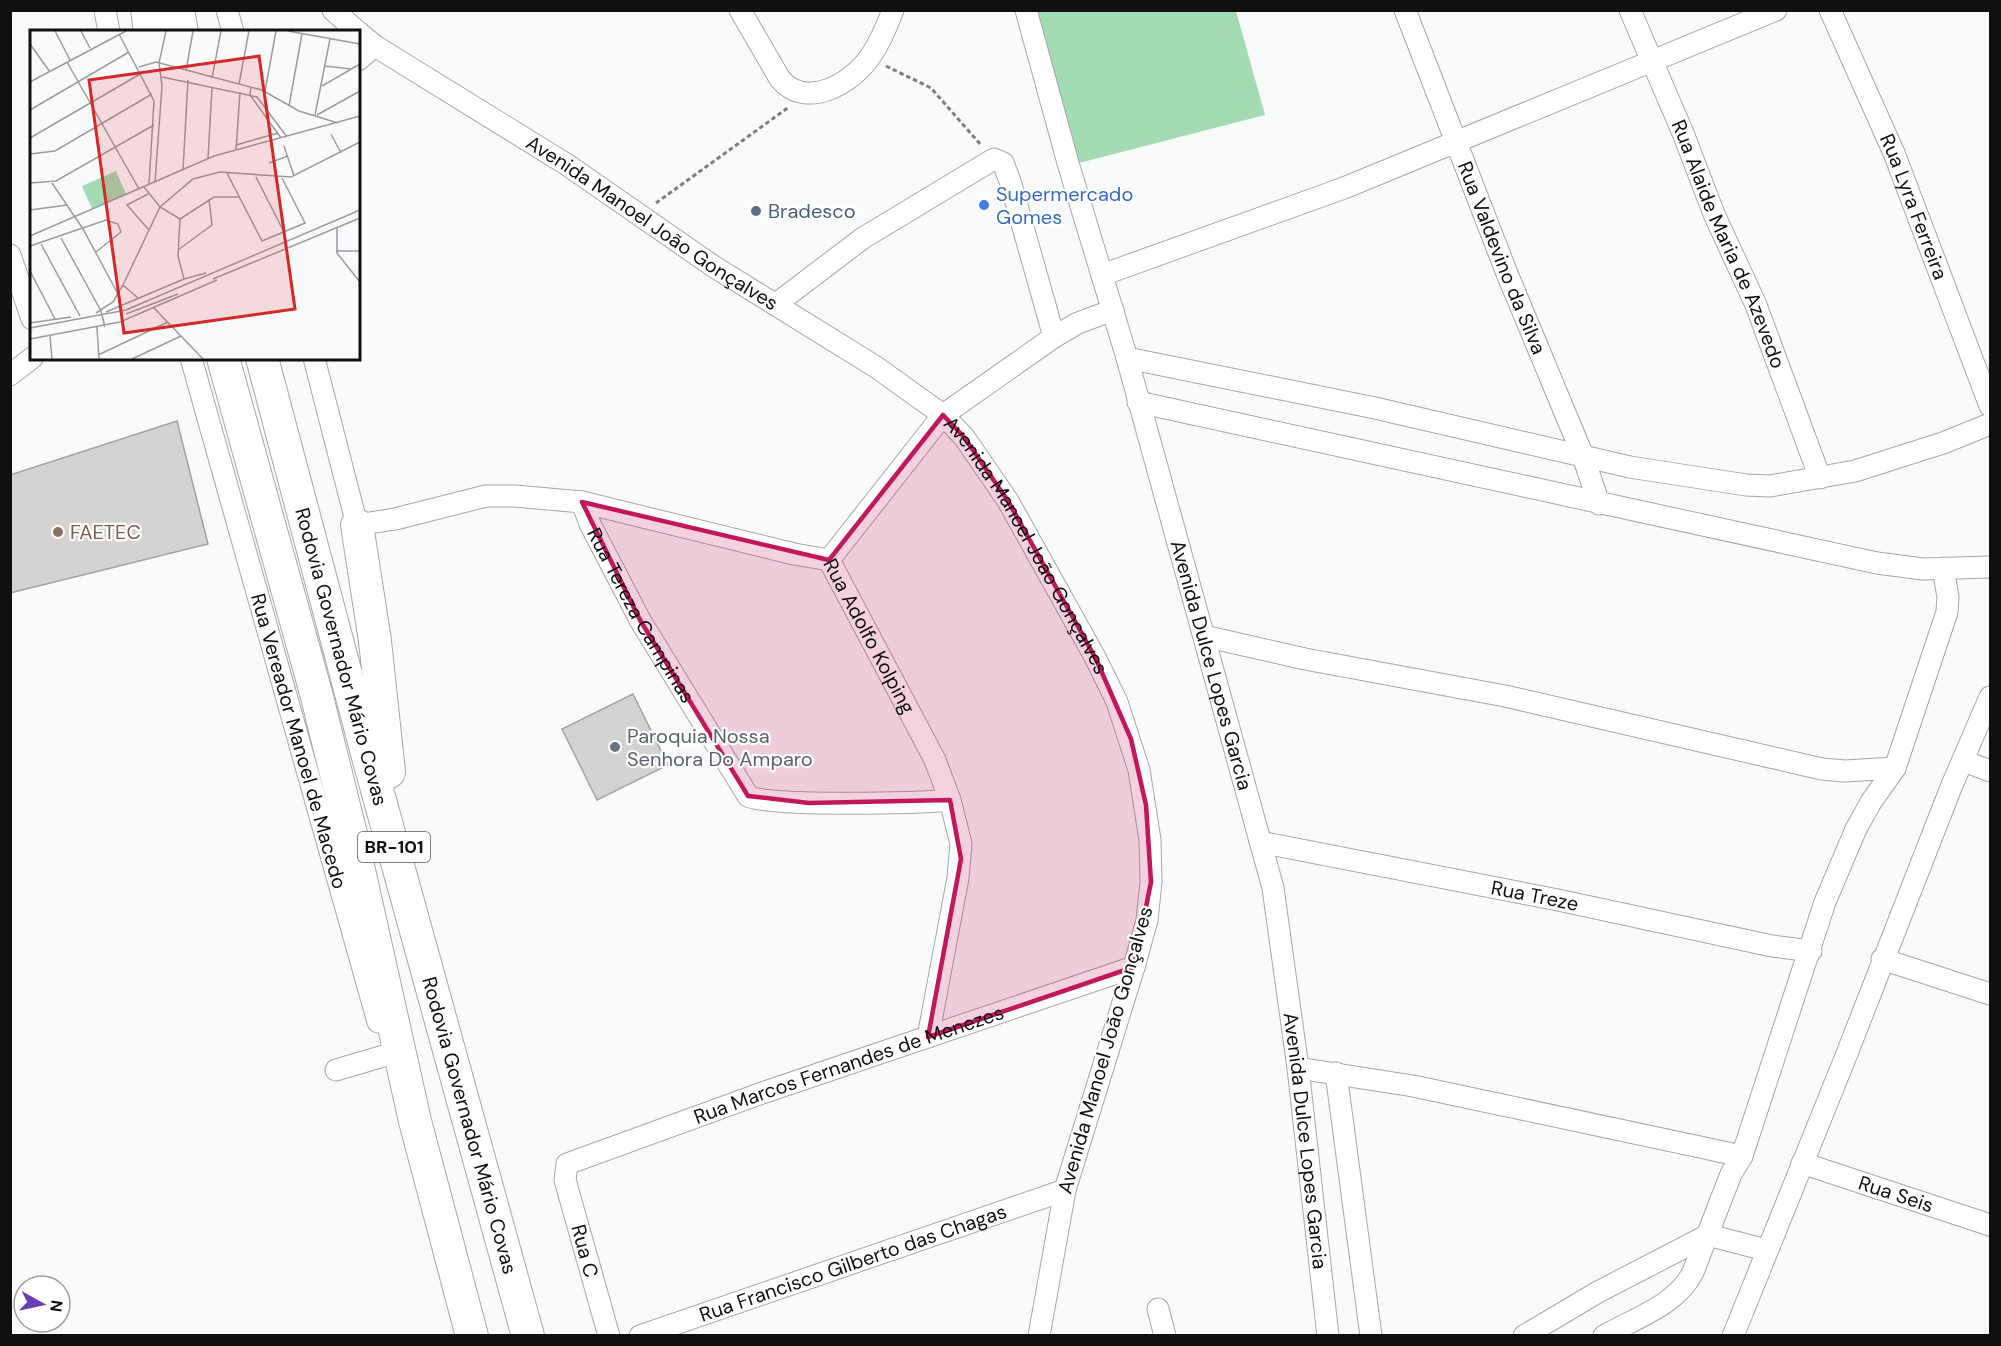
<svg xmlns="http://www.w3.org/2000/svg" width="2001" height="1346" font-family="'DM Sans',sans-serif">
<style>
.green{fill:#a3dbb2}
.building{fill:#d4d3d1;stroke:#a4a3a1;stroke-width:1.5}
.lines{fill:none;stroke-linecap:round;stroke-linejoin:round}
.minor-casing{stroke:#a6a7a9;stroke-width:23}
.highway-casing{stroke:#a6a7a9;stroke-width:34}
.path{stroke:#7d7e7f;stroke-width:3;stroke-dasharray:4.5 3;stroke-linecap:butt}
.minor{stroke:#fff;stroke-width:21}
.highway{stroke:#fff;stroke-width:32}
.marked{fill:#c2185b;fill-opacity:0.2;stroke:#c2185b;stroke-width:4.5;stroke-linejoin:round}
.shop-dot{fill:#3f7fe0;stroke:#fff;stroke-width:2}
.service-dot{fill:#5c6f8a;stroke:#fff;stroke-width:2}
.education-dot{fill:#8d6e63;stroke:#fff;stroke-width:2}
.worship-dot{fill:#6b7280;stroke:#fff;stroke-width:2}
.labels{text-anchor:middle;stroke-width:4.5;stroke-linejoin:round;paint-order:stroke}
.shield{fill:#fff;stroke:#575858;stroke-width:1.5}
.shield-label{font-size:18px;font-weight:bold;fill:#0f1010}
.shop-label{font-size:20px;fill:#366cbe;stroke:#fff;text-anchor:start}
.street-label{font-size:20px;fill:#0f1010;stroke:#fff}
.service-label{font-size:20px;fill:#4e5e75;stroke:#fff;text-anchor:start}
.education-label{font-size:20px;fill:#785e54;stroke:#fff;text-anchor:start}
.worship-label{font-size:20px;fill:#5b616d;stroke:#fff;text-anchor:start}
.inset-road{fill:none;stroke:#9b9c9e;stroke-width:1.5}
.view{fill:#d62828;fill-opacity:0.15;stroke:#d62828;stroke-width:3}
.inset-edge{fill:none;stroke:#0f1010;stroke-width:3}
</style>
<rect width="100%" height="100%" fill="#f9fafc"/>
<polygon class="green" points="1032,11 1236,11 1265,115 1075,164"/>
<g class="building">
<polygon points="177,421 208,544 10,593 10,475"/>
<polygon points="633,694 668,765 597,800 562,729"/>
</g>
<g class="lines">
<defs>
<g id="minor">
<polyline points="105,10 109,32"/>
<polyline points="227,10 233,32"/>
<polyline points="333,10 358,32"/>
<path d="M740,10L780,79C806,110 851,84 870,57C880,43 887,26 893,10"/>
<path id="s1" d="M1026,10L1068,163L1127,358L1273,888L1298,1068L1328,1336"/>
<path id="s2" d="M1405,10L1506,271L1583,456L1599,504"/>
<path id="s3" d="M1630,10L1683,133L1714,214L1756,305L1820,478"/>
<path id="s4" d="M1830,10L1894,153L1990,406"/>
<path id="s5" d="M358,32L375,46L566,164L713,266L876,367L943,415L964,437L1008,501L1096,659L1117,702L1139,770L1150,840L1151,882L1147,920L1134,967L1065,1190L1039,1336"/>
<polyline points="358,60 375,46"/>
<polyline points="10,255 32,319"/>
<polyline points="1102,275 1344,188 1776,10"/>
<polyline points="776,304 863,238 994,159 1003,163 1010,181 1054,337"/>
<path id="s6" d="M191,358L378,1022"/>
<polyline points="314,358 357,525 395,519 486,496 515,496 582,502 794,554 829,560"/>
<polyline points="1127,358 1375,408 1630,467 1746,485 1770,486 1855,471 1943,443 1990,424"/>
<polyline points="10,375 32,358"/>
<polyline points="1138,402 1877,563 1923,569 1990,567"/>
<path id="s7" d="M582,502L590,524L640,620L748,796C764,807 922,803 950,800"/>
<path id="s8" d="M829,560L935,760L950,800L961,844L958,878L928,1037"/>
<polyline points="829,560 943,415 1054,337 1078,323 1113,310"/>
<polyline points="1204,636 1305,659 1505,696 1822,769 1845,771 1895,768"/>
<polyline points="1964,761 1990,771"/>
<path id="s9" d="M1260,842L1558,900L1772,946L1811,951"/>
<polyline points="1882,959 1990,994"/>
<polyline points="1298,1068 1413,1086 1742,1156"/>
<polyline points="336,1070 387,1055"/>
<polyline points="1336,1073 1371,1336"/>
<path id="s10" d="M1802,1163L1990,1225"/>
<polyline points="1158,1309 1165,1336"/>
<path id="s11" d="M609,1336L565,1180L567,1164L762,1093L1134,967"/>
<path id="s12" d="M640,1336L1065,1190"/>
<polyline points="1524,1336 1598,1292 1708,1235 1766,1250"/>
<path d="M1604,1336C1635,1318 1677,1305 1693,1272L1731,1174L1742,1156L1825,902L1856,829L1871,802L1895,768L1947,612L1948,597L1943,568"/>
<polyline points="1733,1336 1846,1056 1952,785 1990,697"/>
</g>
<g id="highway">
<polyline points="147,10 150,32"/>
<polyline points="178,10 182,32"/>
<polyline points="223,358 316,693 350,830 415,1121 472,1336"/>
<path id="s13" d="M262,358L368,757L528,1336"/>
<polyline points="357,525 375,641 389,772"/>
</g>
</defs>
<use href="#minor" class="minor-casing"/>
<use href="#highway" class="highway-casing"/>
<g class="path">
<polyline points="886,66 931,88 981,145"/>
<polyline points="656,203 789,107"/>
</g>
<use href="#minor" class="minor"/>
<use href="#highway" class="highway"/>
</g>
<path class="marked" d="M943,415L964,437L1008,501L1096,659L1131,739L1146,805L1151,882L1134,967L928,1037L961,859L950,800L809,803L748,796L640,620L582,502L829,560Z"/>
<circle class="shop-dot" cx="984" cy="205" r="6"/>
<circle class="service-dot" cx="756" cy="211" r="6"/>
<circle class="education-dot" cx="58" cy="532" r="6"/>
<circle class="worship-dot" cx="615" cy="747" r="6"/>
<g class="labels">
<rect class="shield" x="358" y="832" width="72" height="30" rx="4.5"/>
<g class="shield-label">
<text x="394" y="853">BR-101</text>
</g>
<g class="shop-label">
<text x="996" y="201">Supermercado<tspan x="996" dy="23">Gomes</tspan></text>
</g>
<g class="street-label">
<text dy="7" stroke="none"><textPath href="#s4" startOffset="214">Rua Lyra Ferreira</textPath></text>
<text dy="7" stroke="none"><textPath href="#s5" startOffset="351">Avenida Manoel João Gonçalves</textPath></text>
<text dy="7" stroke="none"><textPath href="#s3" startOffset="254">Rua Alaide Maria de Azevedo</textPath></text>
<text dy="7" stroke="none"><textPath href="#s2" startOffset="266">Rua Valdevino da Silva</textPath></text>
<text dy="7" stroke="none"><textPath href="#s5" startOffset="855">Avenida Manoel João Gonçalves</textPath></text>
<text dy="7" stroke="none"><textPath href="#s7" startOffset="128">Rua Tereza Campinas</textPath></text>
<text dy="7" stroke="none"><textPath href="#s8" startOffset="86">Rua Adolfo Kolping</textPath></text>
<text dy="7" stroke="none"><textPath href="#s13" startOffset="309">Rodovia Governador Mário Covas</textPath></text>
<text dy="7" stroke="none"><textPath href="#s1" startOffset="681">Avenida Dulce Lopes Garcia</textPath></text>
<text dy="7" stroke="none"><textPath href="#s6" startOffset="398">Rua Vereador Manoel de Macedo</textPath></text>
<text dy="7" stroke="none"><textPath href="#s9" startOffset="280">Rua Treze</textPath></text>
<text transform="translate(1105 1050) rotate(-74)" y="7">Avenida Manoel João Gonçalves</text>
<text dy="7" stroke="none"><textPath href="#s11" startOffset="477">Rua Marcos Fernandes de Menezes</textPath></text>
<text dy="7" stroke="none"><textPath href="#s13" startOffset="795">Rodovia Governador Mário Covas</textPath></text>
<text dy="7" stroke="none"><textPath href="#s1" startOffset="1167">Avenida Dulce Lopes Garcia</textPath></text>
<text dy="7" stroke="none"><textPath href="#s10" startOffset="99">Rua Seis</textPath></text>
<text transform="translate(585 1251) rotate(75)" y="7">Rua C</text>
<text dy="7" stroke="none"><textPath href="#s12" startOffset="225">Rua Francisco Gilberto das Chagas</textPath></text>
</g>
<g class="service-label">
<text x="768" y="218">Bradesco</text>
</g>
<g class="education-label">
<text x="70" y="539">FAETEC</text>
</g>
<g class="worship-label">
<text x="627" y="743">Paroquia Nossa<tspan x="627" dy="23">Senhora Do Amparo</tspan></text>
</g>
</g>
<g transform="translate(30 30)">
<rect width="330" height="330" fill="#f9fafc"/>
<path d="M86,141L96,164L62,179L52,156Z" fill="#a3dbb2"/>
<path class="inset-road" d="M25,1L40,30M51,1L60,18M258,1L330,14M89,4L124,71L119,154M0,14L20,42M37,32L109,159M295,36L321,39M109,37L126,32L232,60L269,81L308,93M156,41L163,1M132,47L227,67L257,107M182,48L191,1M0,52L96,1M209,54L219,1M292,56L330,34M221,57L220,65L251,108M235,61L246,1M259,76L272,4M0,80L99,22M285,85L300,9M287,85L330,61M301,104L311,123M0,108L112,43M206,115L248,103M254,116L264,146M206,120L210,62M0,124L25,121L122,64M178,129L182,57M239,133L258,126M153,140L158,50M197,143L232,211L275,193L252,148M226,147L254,202M125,152L132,56L129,33L136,1M0,153L26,151L124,95M22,153L53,199L88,264M114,157L130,177L150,189M118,164L97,175L119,200M0,180L37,175M307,198V223L330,252M0,206L184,126L330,86M31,208L71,281L75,297M11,214L50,286M0,216L76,190L88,194L91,202L66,222M148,220L182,195L179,169M306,221H330M0,241L25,289M154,249L176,243M183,249L330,188M93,255L108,268M124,278L173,329M76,282L154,249L148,226L150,189L184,167H209M66,283L83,272L93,255L130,177L163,149L190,142L261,147L330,112M96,284L148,264M0,293L41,287M67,297L69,329M0,298L96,280L330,180M20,306L22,329M0,309L90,292L187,250M68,325L138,292M102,329L151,306"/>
<path class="view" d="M229,26L265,279L94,303L59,50Z"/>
<rect width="330" height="330" class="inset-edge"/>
</g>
<rect width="2001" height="1346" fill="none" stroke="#0f1010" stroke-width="24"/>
<g transform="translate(42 1304) rotate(98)"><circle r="28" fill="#ffffff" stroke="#9f9f9f" stroke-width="1.5"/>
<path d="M0-4.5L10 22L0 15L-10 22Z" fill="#6b3eb6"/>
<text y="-9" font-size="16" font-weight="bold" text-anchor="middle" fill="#0f1010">N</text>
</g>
</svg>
